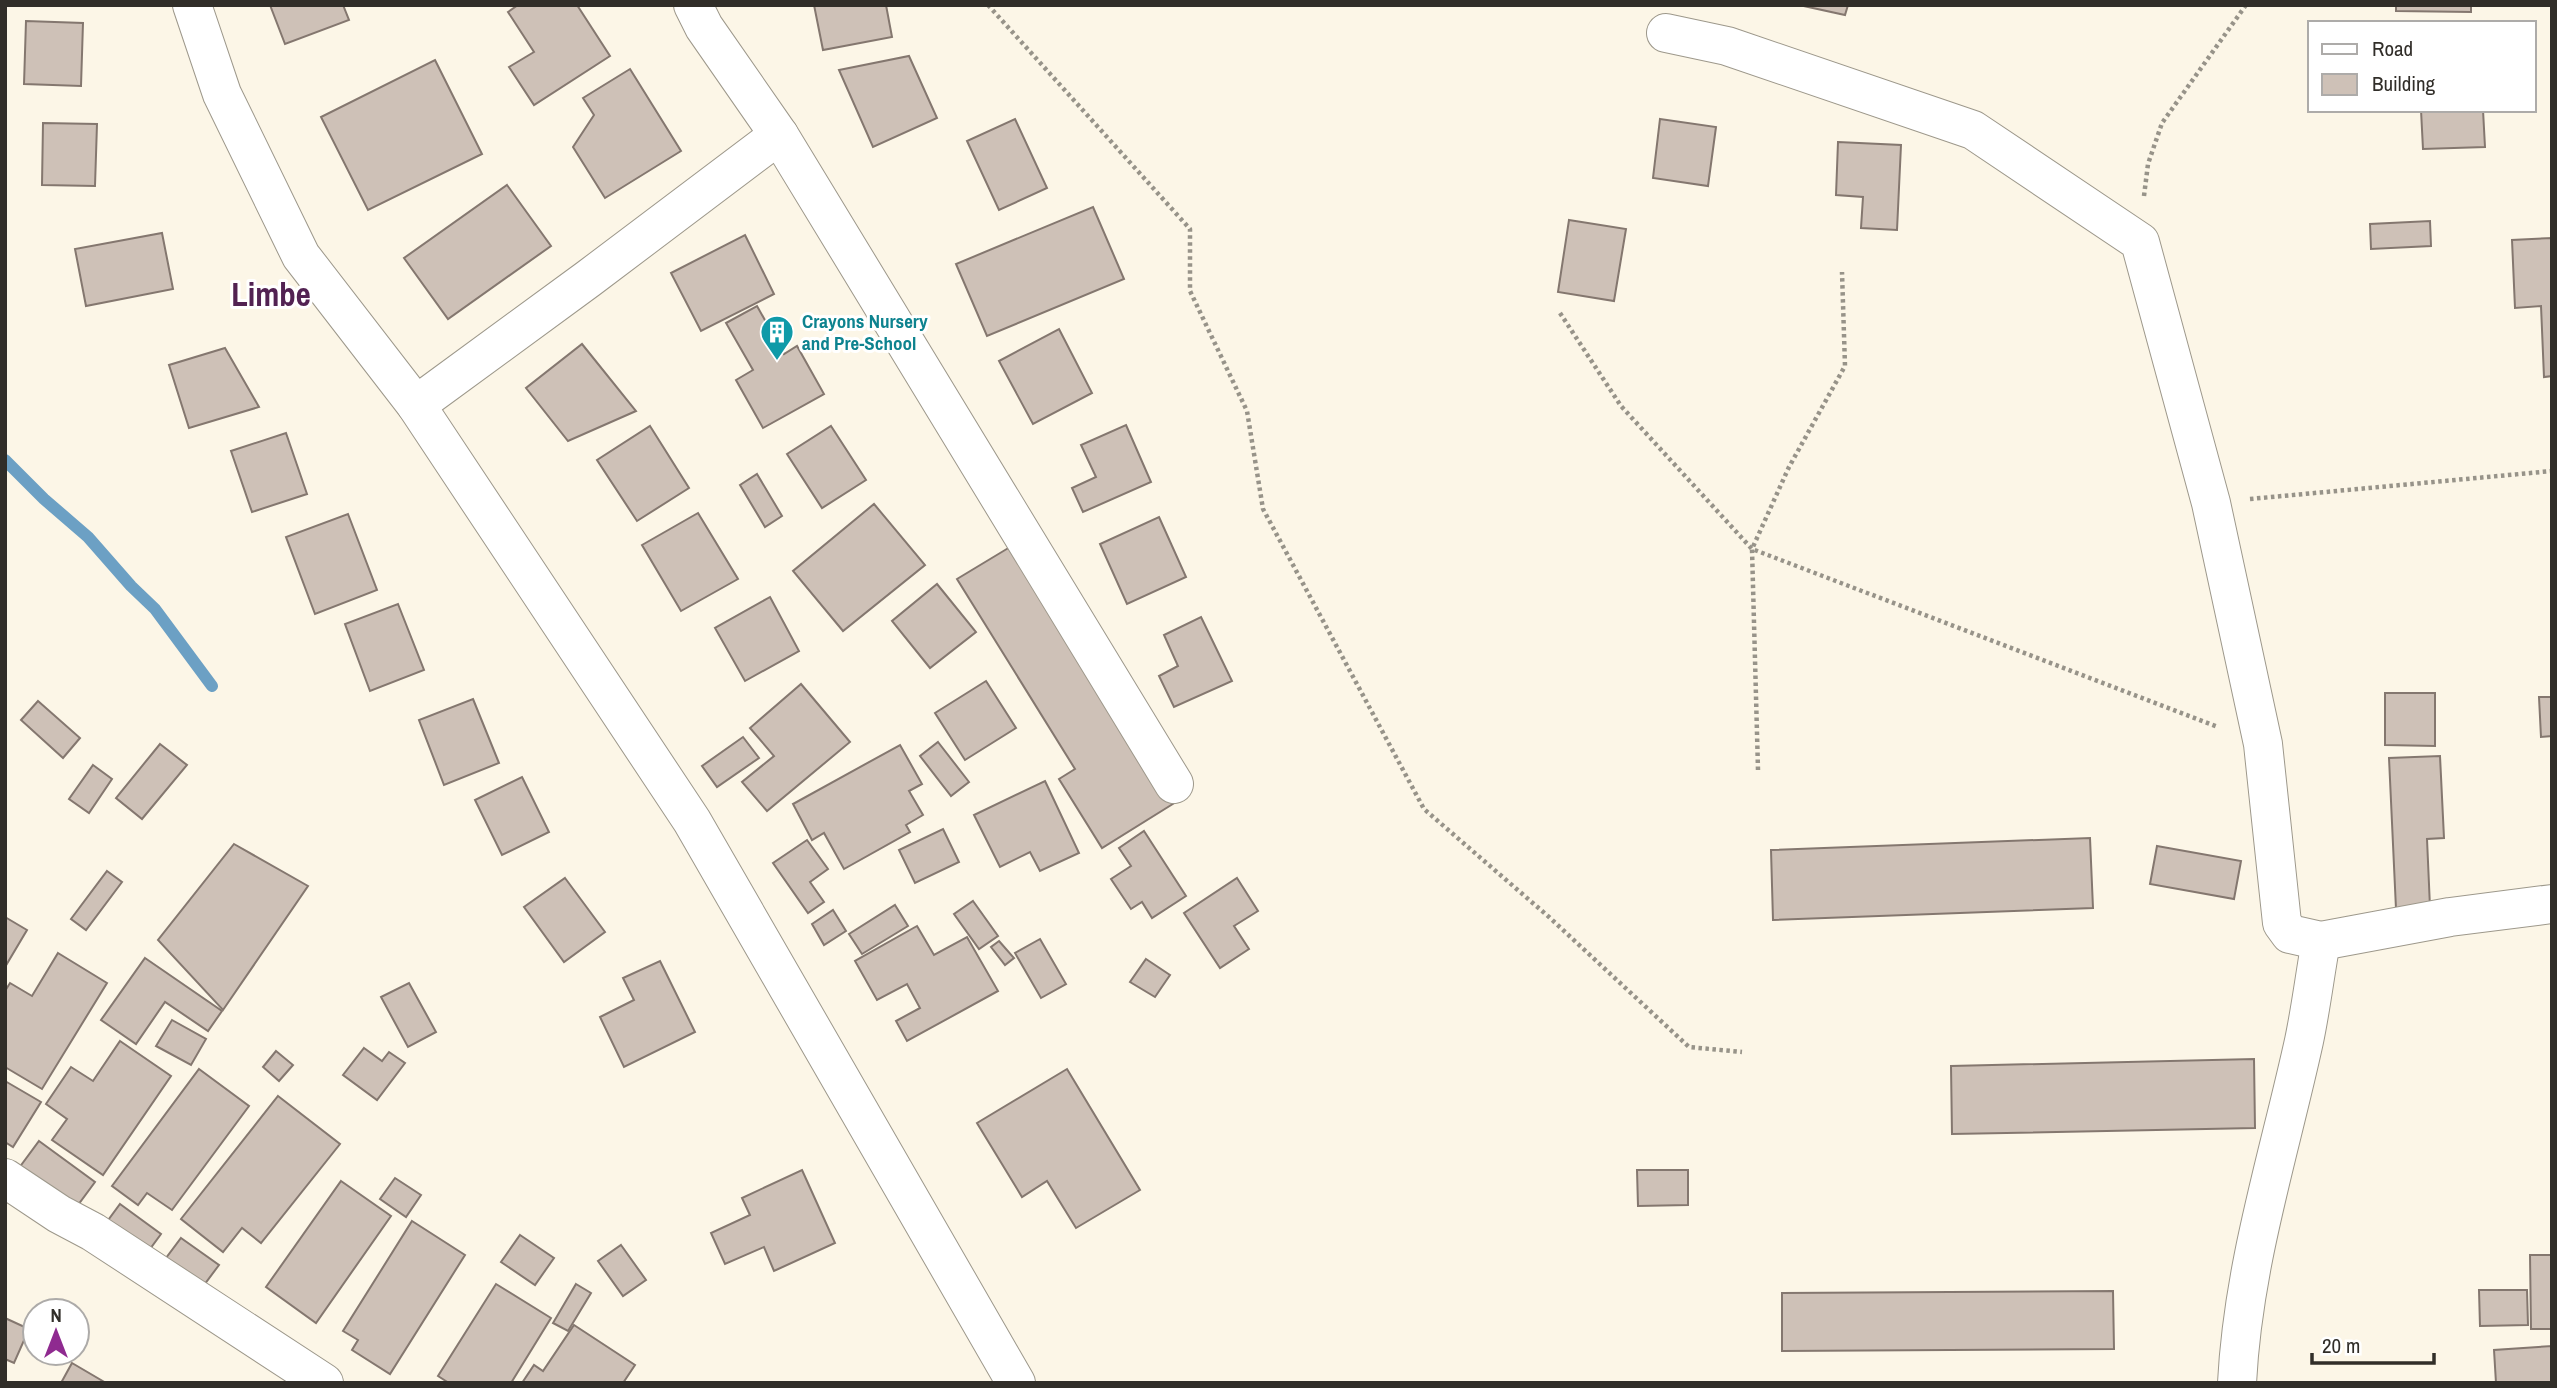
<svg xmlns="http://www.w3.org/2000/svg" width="2557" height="1388" font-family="'Archivo Narrow',sans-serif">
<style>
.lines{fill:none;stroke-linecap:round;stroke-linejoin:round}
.stream{stroke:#6ca0c4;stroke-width:12}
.building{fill:#cec1b7;stroke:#84776f;stroke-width:2}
.minor-casing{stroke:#9d988b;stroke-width:40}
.path{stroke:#979389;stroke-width:4.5;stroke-dasharray:3.5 3.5;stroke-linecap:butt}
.minor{stroke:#fff;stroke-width:38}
.labels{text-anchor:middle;stroke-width:6;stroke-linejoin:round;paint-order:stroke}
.culture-label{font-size:19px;font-weight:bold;fill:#0d838f;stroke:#fff;text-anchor:start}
.town-label{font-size:33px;font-weight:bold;fill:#522252;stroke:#fff}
</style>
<rect width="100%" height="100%" fill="#fcf6e7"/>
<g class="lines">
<polyline class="stream" points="5,460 44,499 88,537 131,586 155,609 212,686"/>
</g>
<g class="building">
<polygon points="270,5 343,5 349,20 285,44"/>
<polygon points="518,5 577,5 610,56 534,105 509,67 534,52 508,12"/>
<polygon points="814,5 886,5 892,37 823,50"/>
<polygon points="1799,5 1848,5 1845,15"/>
<polygon points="2396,5 2471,5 2471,12 2396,11"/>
<polygon points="26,21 83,23 81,86 24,84"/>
<polygon points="909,56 937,118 873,147 839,70"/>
<polygon points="435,60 482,154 368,210 321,117"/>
<polygon points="630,69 681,151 605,198 573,147 594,115 583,98"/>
<polygon points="2421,110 2483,110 2485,147 2423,149"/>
<polygon points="1015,119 1047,188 999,210 967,141"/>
<polygon points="1660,119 1716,127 1708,186 1653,178"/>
<polygon points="43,123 97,124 95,186 42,185"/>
<polygon points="1838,142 1901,145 1897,230 1861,228 1863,197 1836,195"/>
<polygon points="507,185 551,246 448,319 404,258"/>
<polygon points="1093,207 1124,279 987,336 956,264"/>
<polygon points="1569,220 1626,229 1614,301 1558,292"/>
<polygon points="2430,221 2431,246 2371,249 2370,224"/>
<polygon points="162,233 173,289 86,306 75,249"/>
<polygon points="745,235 774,294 701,331 671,273"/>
<polygon points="2552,238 2552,376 2544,377 2541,306 2515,308 2512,240"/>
<polygon points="757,306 784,354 797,346 824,394 763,428 736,380 753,370 726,323"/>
<polygon points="1059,329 1092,393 1033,424 999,361"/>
<polygon points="582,344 636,411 568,441 526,388"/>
<polygon points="225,348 259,407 189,428 169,365"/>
<polygon points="1126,425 1151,482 1083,512 1072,488 1096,477 1081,445"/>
<polygon points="650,426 689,488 637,521 597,460"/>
<polygon points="831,426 866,480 822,508 787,454"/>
<polygon points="286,433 307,494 252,512 231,451"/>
<polygon points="757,474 782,516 765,527 740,485"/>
<polygon points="874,504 925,565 843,631 793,571"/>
<polygon points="698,513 738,579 681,611 642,545"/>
<polygon points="348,514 377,590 315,614 286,537"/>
<polygon points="1159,517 1186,577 1127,604 1100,544"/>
<polygon points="1015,544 1176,802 1102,848 1059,779 1075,769 957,579"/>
<polygon points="937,584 976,632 930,668 892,621"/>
<polygon points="770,597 799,651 745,681 715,628"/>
<polygon points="398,604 424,670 370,691 345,624"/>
<polygon points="1201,617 1232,681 1174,707 1159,676 1178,666 1164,635"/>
<polygon points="986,681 1016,728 965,760 935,713"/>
<polygon points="801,684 850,742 767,811 742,782 774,756 750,728"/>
<polygon points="2385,693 2435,693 2435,746 2385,745"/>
<polygon points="2539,697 2552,697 2552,736 2541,737"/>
<polygon points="473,699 499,763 444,785 419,720"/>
<polygon points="38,701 80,738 63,758 21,720"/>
<polygon points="743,737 759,758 717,787 702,766"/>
<polygon points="938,742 969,782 951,796 920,756"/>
<polygon points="160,744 187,765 142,819 116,798"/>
<polygon points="900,745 922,784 909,791 923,815 906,825 910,832 844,869 824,833 812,840 793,804"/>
<polygon points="2440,756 2444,838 2427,839 2430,907 2396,909 2389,758"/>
<polygon points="93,765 112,779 89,813 69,799"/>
<polygon points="522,777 549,832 502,855 475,800"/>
<polygon points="1045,781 1079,853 1040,871 1030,852 1000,867 974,815"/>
<polygon points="943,829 959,862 915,883 899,850"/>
<polygon points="1144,831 1186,896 1152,918 1142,902 1131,909 1111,879 1131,866 1119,848"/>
<polygon points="2090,838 2093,908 1773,920 1771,850"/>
<polygon points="807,840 828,869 810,882 824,902 808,913 773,863"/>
<polygon points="234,844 308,886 223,1010 158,940"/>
<polygon points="2157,846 2241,861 2234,899 2150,884"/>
<polygon points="107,871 122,882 86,930 71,919"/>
<polygon points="565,878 605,932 564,962 524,907"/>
<polygon points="1237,878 1258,911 1234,926 1249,949 1220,968 1184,913"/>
<polygon points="973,901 998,936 979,949 954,914"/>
<polygon points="895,905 908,926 862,954 849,934"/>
<polygon points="833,910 846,931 824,945 812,924"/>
<polygon points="5,917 27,930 5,967"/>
<polygon points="917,926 934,955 967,937 998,991 907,1041 896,1021 920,1008 907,984 877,1000 855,961"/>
<polygon points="1040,939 1066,984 1041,998 1015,953"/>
<polygon points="999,941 1014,958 1005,965 991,947"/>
<polygon points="58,953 107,983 42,1089 5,1067 5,991 10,983 32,996"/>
<polygon points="145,958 222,1011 208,1031 165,1002 136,1044 101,1020"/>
<polygon points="1146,959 1170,975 1155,997 1130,982"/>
<polygon points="660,961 695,1032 624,1067 600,1017 634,1000 623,978"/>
<polygon points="409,983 436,1032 408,1047 381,997"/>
<polygon points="172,1020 206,1039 191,1065 156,1046"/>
<polygon points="120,1041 171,1076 103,1175 52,1140 67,1119 46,1104 71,1067 93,1081"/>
<polygon points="364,1048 382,1061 389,1052 405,1063 377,1100 343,1075"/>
<polygon points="276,1051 293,1065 279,1081 263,1067"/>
<polygon points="2254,1059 2255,1128 1952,1134 1951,1066"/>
<polygon points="199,1069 249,1106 172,1210 147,1193 138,1205 112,1186"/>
<polygon points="1067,1069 1140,1190 1076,1228 1047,1181 1022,1197 977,1123"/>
<polygon points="5,1081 41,1102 13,1147 5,1142"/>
<polygon points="278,1096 340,1144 261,1243 242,1228 223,1252 181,1219"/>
<polygon points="39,1141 95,1182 75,1209 19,1168"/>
<polygon points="802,1170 835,1243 774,1271 764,1247 725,1264 711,1233 750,1215 742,1198"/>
<polygon points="1637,1170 1688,1170 1688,1205 1638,1206"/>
<polygon points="395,1178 421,1195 406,1217 380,1199"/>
<polygon points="341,1181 391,1216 316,1323 266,1287"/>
<polygon points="120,1204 161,1234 147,1253 106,1223"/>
<polygon points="412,1221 465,1255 390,1374 352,1350 358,1340 343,1331"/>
<polygon points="520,1235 554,1258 535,1285 501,1262"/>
<polygon points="181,1238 219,1265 204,1285 166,1258"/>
<polygon points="621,1245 646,1280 623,1296 598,1261"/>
<polygon points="2530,1255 2552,1255 2552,1329 2531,1329"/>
<polygon points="496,1284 551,1318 511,1383 449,1383 438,1376"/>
<polygon points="576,1284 591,1293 568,1331 553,1323"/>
<polygon points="2479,1290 2527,1290 2528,1325 2480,1326"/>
<polygon points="2113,1291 2114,1349 1782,1351 1782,1293"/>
<polygon points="5,1318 29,1329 14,1363 5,1359"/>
<polygon points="574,1325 635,1365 623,1383 522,1383 534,1365 543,1371"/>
<polygon points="2552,1346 2552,1383 2496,1383 2494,1350"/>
<polygon points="72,1363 106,1383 61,1383"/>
</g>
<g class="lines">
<defs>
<g id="minor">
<polyline points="192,5 222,94 301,256 416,405 692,821 1016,1383"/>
<polyline points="693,5 704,27 779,135 1174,784"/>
<polyline points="1666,33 1727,46 1973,130 2140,242 2211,503 2263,744 2282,923 2290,934 2321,941 2450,917 2552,904"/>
<polyline points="416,405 588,279 779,135"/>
<polyline points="5,1178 59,1214 93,1232 324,1383"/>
<path d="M2237,1383C2243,1265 2279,1155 2304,1041C2311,1008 2315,974 2321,941"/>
</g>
</defs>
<use href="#minor" class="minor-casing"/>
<g class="path">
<polyline points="988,5 1190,229 1190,291 1247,411 1263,509 1424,809 1549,917 1689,1047 1742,1052"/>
<polyline points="2144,196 2148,164 2162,123 2246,5"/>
<polyline points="1560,313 1621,406 1752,549 2218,727"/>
<polyline points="2250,499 2552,471"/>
<polyline points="1758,770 1752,549 1789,467 1845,366 1842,272"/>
</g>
<use href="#minor" class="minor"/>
</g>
<defs>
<symbol id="building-pin" viewBox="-11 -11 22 30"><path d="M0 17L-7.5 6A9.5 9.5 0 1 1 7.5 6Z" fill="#0f9aa8" stroke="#fff"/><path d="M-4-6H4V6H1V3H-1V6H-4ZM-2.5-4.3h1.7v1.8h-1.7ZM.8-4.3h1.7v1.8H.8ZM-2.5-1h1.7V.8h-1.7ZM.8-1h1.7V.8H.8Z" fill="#fff"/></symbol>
</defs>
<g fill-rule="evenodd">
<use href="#building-pin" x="758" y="313" width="38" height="52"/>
</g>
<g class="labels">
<g class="culture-label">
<text x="802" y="328">Crayons Nursery<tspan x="802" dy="22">and Pre-School</tspan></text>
</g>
<g class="town-label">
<text x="271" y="306">Limbe</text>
</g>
</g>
<rect width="2557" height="1388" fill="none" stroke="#312e29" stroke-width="14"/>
<rect x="2308" y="21" width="228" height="91" fill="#ffffff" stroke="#adaba9" stroke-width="2"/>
<rect x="2322" y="44" width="35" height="10" fill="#ffffff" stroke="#adaba9" stroke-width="2"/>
<text x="2372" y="56" font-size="21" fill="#312e29">Road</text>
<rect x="2322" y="74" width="35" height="21" fill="#cec1b7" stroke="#adaba9" stroke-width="2"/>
<text x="2372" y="91" font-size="21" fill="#312e29">Building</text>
<g transform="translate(56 1332)"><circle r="33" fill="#ffffff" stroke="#adaba9" stroke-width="2"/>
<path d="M0-5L12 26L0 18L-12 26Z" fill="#8f2a90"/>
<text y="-10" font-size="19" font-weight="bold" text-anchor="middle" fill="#312e29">N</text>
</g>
<path d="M2312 1353v10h122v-10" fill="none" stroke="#312e29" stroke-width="3.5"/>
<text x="2322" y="1353" font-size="21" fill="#312e29" stroke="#ffffff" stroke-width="5" paint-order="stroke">20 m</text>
</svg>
